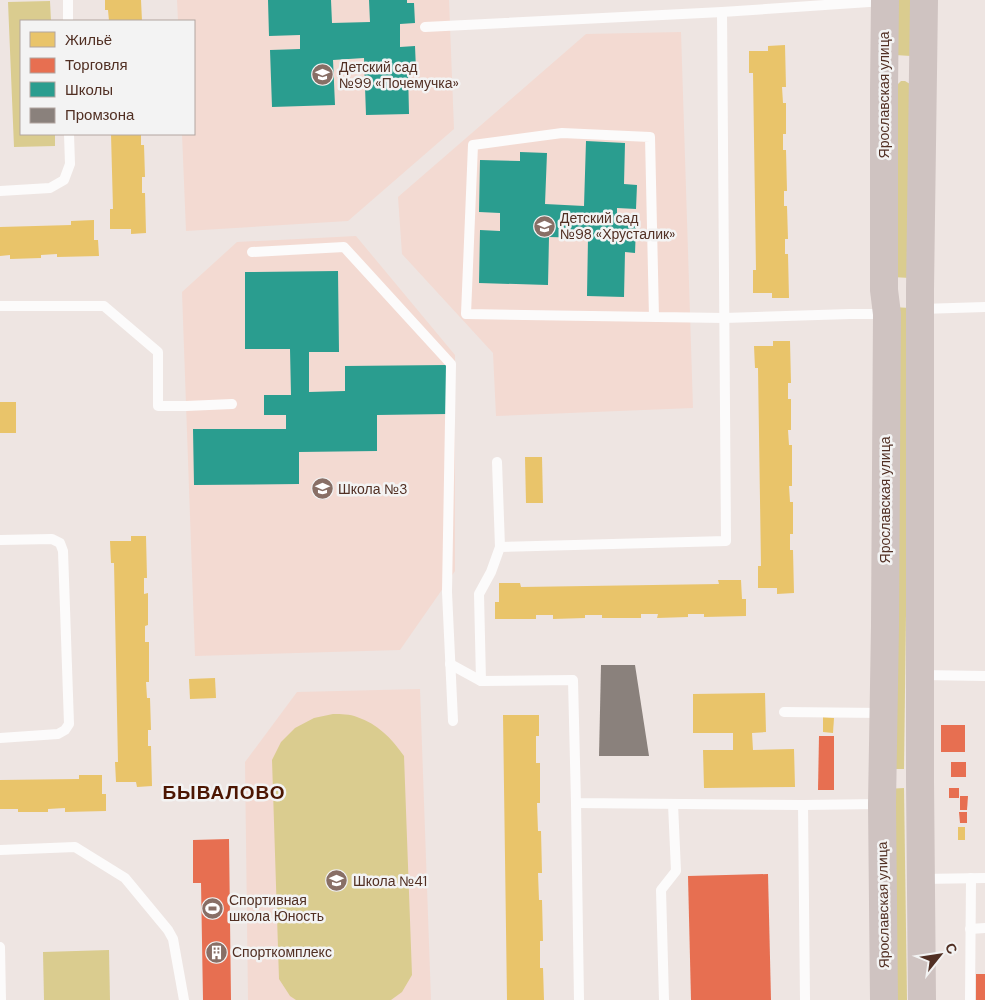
<svg xmlns="http://www.w3.org/2000/svg" width="985" height="1000" font-family="'DM Sans',sans-serif">
<style>
.built{fill:#f3dad2}
.green{fill:#dacc8f}
.homes{fill:#e9c46a}
.shops{fill:#e76f51}
.schools{fill:#2a9d8f}
.industry{fill:#8a817c}
.lines{fill:none;stroke-linecap:round;stroke-linejoin:round}
.service{stroke:#fcfbfb;stroke-width:10}
.secondary{stroke:#cfc3c1;stroke-width:28}
.labels{text-anchor:middle;stroke-width:5;stroke-linejoin:round;paint-order:stroke}
.poi-label{font-size:14px;fill:#512f23;stroke:#f3f3f3;text-anchor:start}
.street-label{font-size:14px;fill:#512f23;stroke:#f3f3f3}
.district-label{font-size:19px;font-weight:bold;letter-spacing:1px;fill:#4c1602;stroke:#f3f3f3}
</style>
<rect width="100%" height="100%" fill="#eee5e2"/>
<g class="built">
<polygon points="177,0 449,0 454,129 348,221 186,231 182,134 194,134 194,21 178,21"/>
<polygon points="681,32 693,408 496,416 493,353 402,254 398,197 586,34"/>
<polygon points="356,236 455,355 455,571 400,650 195,656 182,292 237,242"/>
<polygon points="420,689 431,1000 248,1000 245,762 297,692"/>
</g>
<g class="green">
<polygon points="895,0 912,0 911,56 895,55"/>
<polygon points="50,1 51,21 21,21 21,134 55,134 55,146 14,147 8,2"/>
<polygon points="901,81 905,81 910,84 910,278 892,277 897,85"/>
<polygon points="893,307 910,308 904,769 888,769"/>
<path d="M333,714C341,714 350,714 357,717C378,724 391,738 404,756L412,975L402,992L391,1000H296L290,996L279,979L272,760L281,742L295,728L314,718Z"/>
<polygon points="904,788 907,1000 890,1000 886,789"/>
<polygon points="109,950 110,1000 44,1000 43,952"/>
</g>
<g class="homes">
<polygon points="105,0 141,0 142,21 109,21 108,10 105,10"/>
<polygon points="785,45 786,87 782,87 783,103 786,103 786,134 783,134 783,150 786,150 787,191 784,191 784,206 787,206 788,239 785,239 785,254 788,254 789,298 772,298 772,293 753,293 753,270 756,270 753,73 749,73 749,51 768,51 768,46"/>
<polygon points="111,134 141,134 141,145 144,145 145,177 142,177 142,193 145,193 146,233 131,234 131,229 110,229 110,209 113,209"/>
<polygon points="94,220 94,240 98,240 99,256 57,257 57,254 41,255 41,258 10,259 10,255 0,256 0,227 71,225 71,221"/>
<polygon points="773,341 790,341 791,383 788,383 788,399 791,399 791,430 788,430 789,445 792,445 792,486 789,486 790,502 793,502 793,534 790,534 790,550 793,550 794,593 777,594 777,588 758,588 758,566 761,566 758,368 755,368 754,346 773,346"/>
<rect x="0" y="402" width="16" height="31"/>
<polygon points="525,457 542,457 543,503 526,503"/>
<polygon points="131,536 146,536 147,578 144,578 144,594 148,593 148,625 145,626 145,642 149,642 149,682 146,682 147,698 150,698 151,730 148,730 148,746 151,746 152,786 137,787 136,782 116,782 115,762 118,762 114,563 111,563 110,541 131,541"/>
<polygon points="718,580 741,580 742,599 746,599 746,616 704,617 704,614 688,614 688,617 657,618 658,614 641,614 641,618 602,618 602,615 585,615 585,618 553,619 553,615 536,615 536,619 495,619 495,602 499,602 499,583 520,583 521,587 719,584"/>
<polygon points="215,678 216,698 190,699 189,679"/>
<polygon points="765,693 766,732 752,733 753,750 794,749 795,787 704,788 703,750 733,750 733,733 693,733 693,694"/>
<polygon points="503,715 539,715 539,736 536,736 536,763 540,763 540,803 537,803 538,831 541,831 542,873 538,873 539,900 542,900 543,941 540,941 540,968 543,968 544,1000 507,1000"/>
<polygon points="823,717 834,718 833,733 823,732"/>
<polygon points="79,775 102,775 102,794 106,794 106,811 65,812 65,808 48,809 48,812 18,812 18,809 0,809 0,780 79,779"/>
<rect x="958" y="827" width="7" height="13"/>
</g>
<g class="shops">
<rect x="941" y="725" width="24" height="27"/>
<polygon points="819,736 834,736 834,790 818,790"/>
<rect x="951" y="762" width="15" height="15"/>
<rect x="949" y="788" width="10" height="10"/>
<polygon points="960,796 968,796 967,810 960,810"/>
<polygon points="959,812 967,812 967,823 960,823"/>
<polygon points="229,839 231,1000 203,1000 201,883 193,883 193,840"/>
<polygon points="768,874 771,1000 691,1000 688,876"/>
<rect x="976" y="974" width="9" height="26"/>
</g>
<g class="schools">
<polygon points="268,0 331,0 332,23 370,22 369,0 407,0 407,3 414,3 415,23 400,24 400,47 415,46 416,70 408,70 409,114 366,115 364,58 333,60 335,105 272,107 270,50 300,49 300,35 269,36"/>
<polygon points="586,141 625,143 624,184 637,185 636,209 617,208 617,225 636,226 635,253 625,252 624,297 587,296 588,238 549,237 548,285 479,283 480,230 500,231 500,213 479,212 480,160 520,161 520,152 547,153 545,204 584,206"/>
<polygon points="338,271 339,352 309,352 309,392 345,391 345,366 446,365 447,414 377,415 377,451 299,452 299,484 194,485 193,429 286,429 286,415 264,415 264,395 291,395 290,349 245,349 245,272"/>
</g>
<polygon class="industry" points="601,665 635,665 649,756 599,756"/>
<g class="lines">
<g class="service">
<polyline points="68,0 68,21"/>
<polyline points="425,27 722,12 884,1"/>
<polyline points="0,191 50,188 64,180 70,164 69,134"/>
<polyline points="252,252 344,247 451,364 447,592 453,721"/>
<polyline points="0,306 104,306 158,352 158,406 186,406 232,404"/>
<polyline points="921,309 985,307"/>
<polyline points="654,317 650,137 562,133 473,145 466,314 724,318 850,314 886,314"/>
<polyline points="497,462 500,547"/>
<polyline points="0,540 52,539 60,543 63,551 69,724 65,730 58,734 0,738"/>
<polyline points="450,664 481,681 573,680 576,803 803,805 881,804"/>
<polyline points="921,675 985,676"/>
<polyline points="481,681 479,594 491,572 500,547 726,541 722,12"/>
<polyline points="784,712 882,713"/>
<polyline points="576,803 579,1000"/>
<polyline points="803,805 805,1000"/>
<polyline points="0,850 75,847 125,878 168,930 173,939 184,1000"/>
<polyline points="921,879 985,878"/>
<polyline points="970,929 985,928"/>
<polyline points="0,947 1,1000"/>
<polyline points="664,1000 661,890 676,871 673,804"/>
<polyline points="970,1000 971,878"/>
</g>
<g class="secondary">
<polyline points="884,1000 882,804 885,626 887,314 884,290 884,90 885,0"/>
<polyline points="922,1000 920,781 920,289 924,0"/>
</g>
</g>
<defs>
<symbol id="school-disc" viewBox="-11 -11 22 22"><circle r="9.5" fill="#886f66" stroke="#f3f3f3"/><path d="M0-5L7-2L0 1L-7-2ZM-4 1L0 2.5L4 1V4Q0 6-4 4Z" fill="#fff"/></symbol>
<symbol id="stadium-disc" viewBox="-11 -11 22 22"><circle r="9.5" fill="#886f66" stroke="#f3f3f3"/><path d="M0-5a6.5 5 0 1 0 0 10a6.5 5 0 1 0 0-10ZM-3.5-1.8h7v3.6h-7Z" fill="#fff"/></symbol>
<symbol id="building-disc" viewBox="-11 -11 22 22"><circle r="9.5" fill="#886f66" stroke="#f3f3f3"/><path d="M-4-6H4V6H1V3H-1V6H-4ZM-2.5-4.3h1.7v1.8h-1.7ZM.8-4.3h1.7v1.8H.8ZM-2.5-1h1.7V.8h-1.7ZM.8-1h1.7V.8H.8Z" fill="#fff"/></symbol>
</defs>
<g fill-rule="evenodd">
<use href="#school-disc" x="310" y="62" width="25" height="25"/>
<use href="#school-disc" x="532" y="214" width="25" height="25"/>
<use href="#school-disc" x="310" y="476" width="25" height="25"/>
<use href="#school-disc" x="324" y="868" width="25" height="25"/>
<use href="#stadium-disc" x="200" y="896" width="25" height="25"/>
<use href="#building-disc" x="204" y="940" width="25" height="25"/>
</g>
<g class="labels">
<g class="poi-label">
<text x="339" y="72">Детский сад<tspan x="339" dy="16">№99 «Почемучка»</tspan></text>
<text x="560" y="223">Детский сад<tspan x="560" dy="16">№98 «Хрусталик»</tspan></text>
<text x="338" y="494">Школа №3</text>
<text x="353" y="886">Школа №41</text>
<text x="229" y="905">Спортивная<tspan x="229" dy="16">школа Юность</tspan></text>
<text x="232" y="957">Спорткомплекс</text>
</g>
<g class="street-label">
<text transform="translate(884 95) rotate(-90)" y="5">Ярославская улица</text>
<text transform="translate(885 500) rotate(-90)" y="5">Ярославская улица</text>
<text transform="translate(883 905) rotate(-91)" y="5">Ярославская улица</text>
</g>
<g class="district-label">
<text x="224" y="799">БЫВАЛОВО</text>
</g>
</g>
<rect x="20" y="20" width="175" height="115" fill="#f3f3f3" stroke="#b2a5a0"/>
<rect x="30" y="32" width="25" height="15" fill="#e9c46a" stroke="#b2a5a0"/>
<text x="65" y="45" font-size="15" fill="#512f23">Жильё</text>
<rect x="30" y="58" width="25" height="15" fill="#e76f51" stroke="#b2a5a0"/>
<text x="65" y="70" font-size="15" fill="#512f23">Торговля</text>
<rect x="30" y="82" width="25" height="15" fill="#2a9d8f" stroke="#b2a5a0"/>
<text x="65" y="95" font-size="15" fill="#512f23">Школы</text>
<rect x="30" y="108" width="25" height="15" fill="#8a817c" stroke="#b2a5a0"/>
<text x="65" y="120" font-size="15" fill="#512f23">Промзона</text>
<g transform="translate(940 955) rotate(60)" stroke="#f3f3f3" stroke-width="4" paint-order="stroke">
<path d="M0-4L9 19L0 12L-9 19Z" fill="#512f23"/>
<text y="-8" font-size="14" font-weight="bold" text-anchor="middle" fill="#512f23">С</text>
</g>
</svg>
